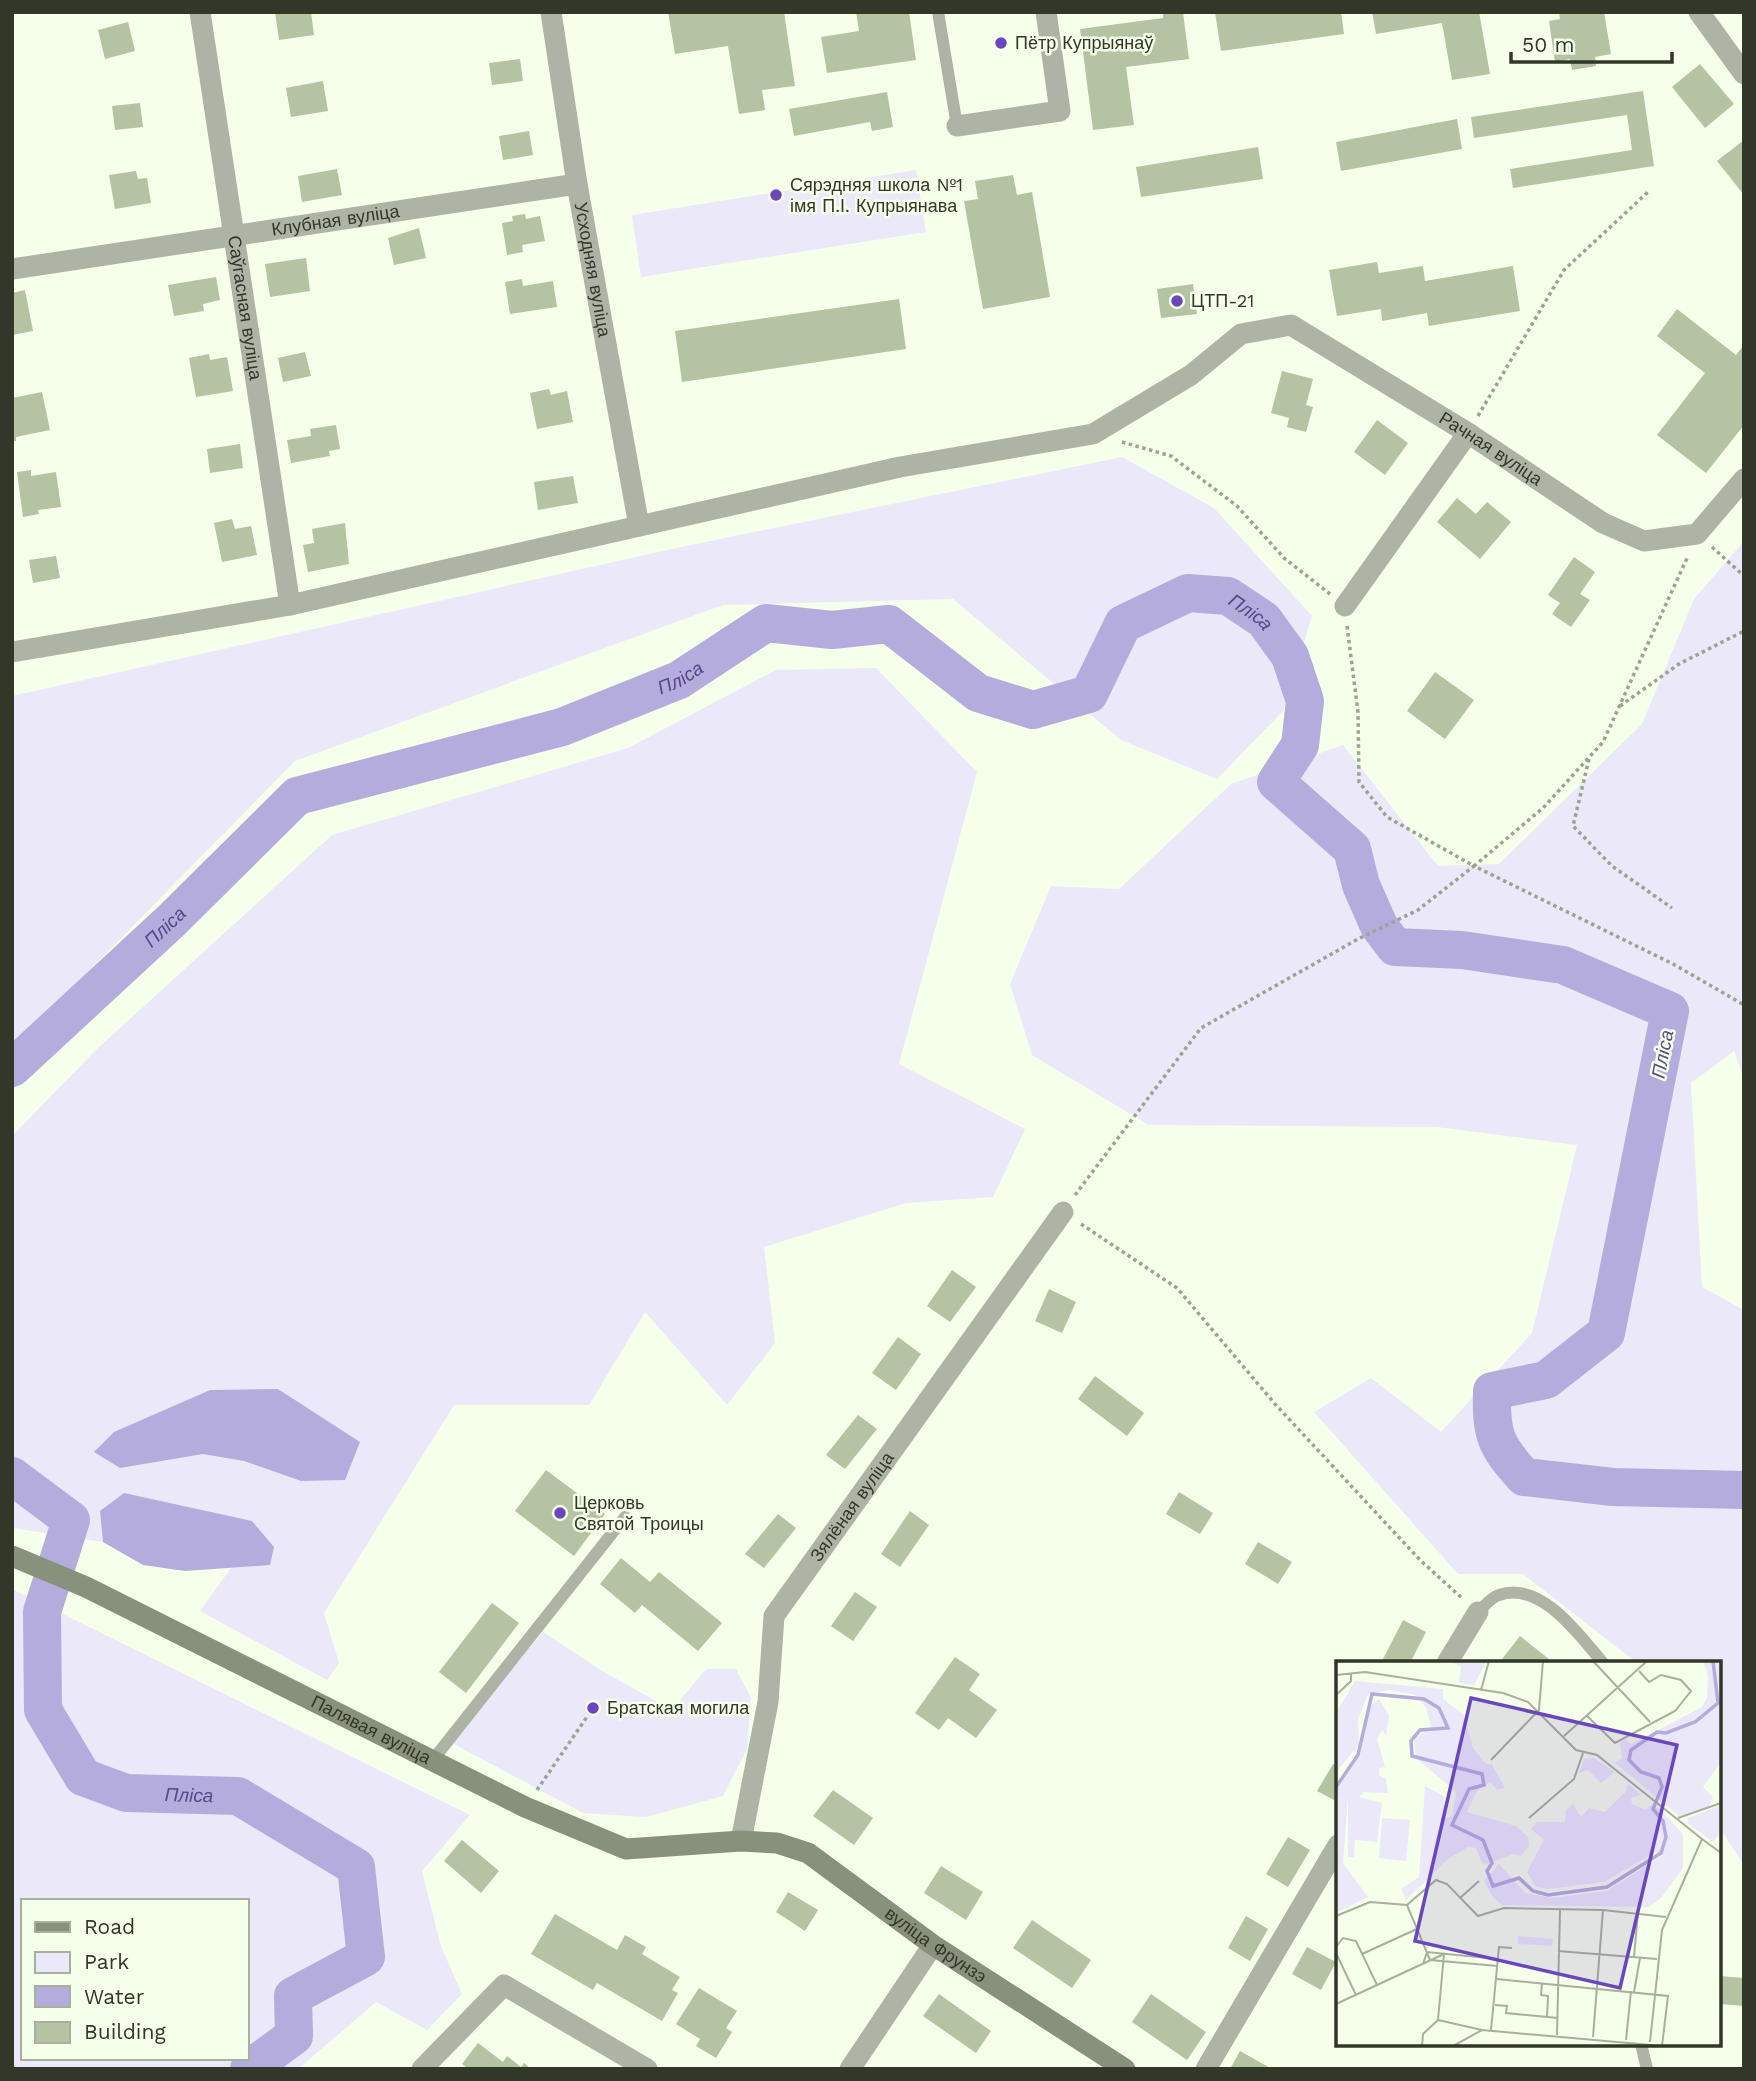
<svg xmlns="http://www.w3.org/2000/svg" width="1756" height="2081" font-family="'Work Sans',sans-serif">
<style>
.green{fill:#ebe8fa;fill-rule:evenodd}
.water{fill:#b4acdd}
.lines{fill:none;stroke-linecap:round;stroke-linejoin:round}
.river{stroke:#b4acdd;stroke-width:38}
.building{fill:#b4c3a1}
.path{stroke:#9ba391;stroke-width:3.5;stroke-dasharray:3.5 3.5;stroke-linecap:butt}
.lane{stroke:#adb4a5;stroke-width:12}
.street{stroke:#adb4a5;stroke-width:21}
.secondary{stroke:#88917b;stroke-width:21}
.poi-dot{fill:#6a46bf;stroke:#f6ffea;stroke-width:2.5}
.labels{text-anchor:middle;stroke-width:5;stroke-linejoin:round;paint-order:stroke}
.poi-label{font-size:18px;fill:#313729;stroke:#f6ffea;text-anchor:start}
.street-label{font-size:18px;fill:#313729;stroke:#f6ffea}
.water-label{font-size:19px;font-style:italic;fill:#574887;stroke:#f6ffea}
.inset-river{fill:none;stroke:#b4acdd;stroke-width:3.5}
.inset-road{fill:none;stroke:#a7af9d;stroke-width:2}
.view{fill:#6a46bf;fill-opacity:0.15;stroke:#6a46bf;stroke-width:3.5}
.inset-edge{fill:none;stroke:#313729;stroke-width:3.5}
</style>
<rect width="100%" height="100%" fill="#f6ffea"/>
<g class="green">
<polygon points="916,170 926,232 641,277 632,215"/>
<polygon points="1122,457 1214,508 1312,616 1283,711 1217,779 1121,740 953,599 723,605 295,761 12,1049 12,696 686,546"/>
<polygon points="1744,541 1744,1079 1734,1051 1691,1083 1702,1287 1744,1310 1744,1865 1719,1827 1719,1663 1637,1663 1523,1574 1458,1574 1314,1412 1371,1378 1441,1432 1532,1333 1577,1145 1437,1127 1149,1125 1032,1055 1010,984 1051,886 1119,889 1231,784 1343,745 1438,866 1499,864 1642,724 1694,599"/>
<path d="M876,668L977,772L899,1064L1025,1129L993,1197L906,1203L764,1247L775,1343L727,1405L645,1312L589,1405H454L324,1613L339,1663L327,1680L200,1611L231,1568L270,1564L100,1511L103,1542L12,1528V1136L98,1048L332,835L628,748L776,670ZM278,1389L301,1481L244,1461L115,1432L210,1390Z"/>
<path d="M12,1589L470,1815L422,1871L441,1946L462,1994L427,2030L376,2002L298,2069H12ZM23,1901H247V2058H23Z"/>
<polygon points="543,1632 604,1672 672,1710 706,1669 736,1669 751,1698 747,1749 723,1796 646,1817 583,1813 450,1742"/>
</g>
<g class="water">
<polygon points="278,1389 360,1442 345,1480 301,1481 244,1461 203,1454 120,1468 94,1452 114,1432 210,1390"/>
<polygon points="124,1493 252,1521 274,1547 270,1565 185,1571 143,1565 103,1542 100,1511"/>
</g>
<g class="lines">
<g class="river">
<path id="s1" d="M12,1068L172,920L297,796L562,727L679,680L766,623L832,630L889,624L978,693L1033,710L1089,694L1123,624L1188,593L1228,596L1264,620L1290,656L1305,701L1300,745L1276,782L1352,849L1361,885L1379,926L1395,947L1462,950L1563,965L1670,1011L1606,1333L1546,1380L1492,1391C1491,1435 1495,1445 1524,1477L1613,1487L1744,1490"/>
<path id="s2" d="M12,1476L71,1520L42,1612L43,1710L83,1777L126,1793L238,1796L356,1867L366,1957L293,1996L294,2036L249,2069"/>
</g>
</g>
<g class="building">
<polygon points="275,12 311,12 314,35 279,40"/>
<polygon points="668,12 784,12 795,86 762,90 765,110 739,114 728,46 675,54"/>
<polygon points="856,12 909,12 916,60 827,73 821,37 859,31"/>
<polygon points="1163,12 1183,12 1189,59 1126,67 1134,125 1093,130 1080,29 1163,18"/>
<polygon points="1215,12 1341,12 1344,34 1221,51"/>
<polygon points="1372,12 1479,12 1490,74 1452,80 1442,23 1376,34"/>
<polygon points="1559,12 1604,12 1611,54 1595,57 1596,66 1572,70 1570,59 1555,62 1549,21 1560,19"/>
<polygon points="128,22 135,51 105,59 98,30"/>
<polygon points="520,59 523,81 492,85 489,63"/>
<polygon points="1700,64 1734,104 1705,128 1672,87"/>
<polygon points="323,81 328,111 291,117 286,88"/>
<polygon points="1643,91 1654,166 1513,188 1510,169 1632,150 1627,115 1474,138 1471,117"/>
<polygon points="887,92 893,127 872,131 870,122 794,136 789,109"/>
<polygon points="140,103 143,127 115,130 112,106"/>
<polygon points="1457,119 1462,149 1341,171 1336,142"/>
<polygon points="529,131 533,155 503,160 499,136"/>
<polygon points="1744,140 1744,195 1717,161"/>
<polygon points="1258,147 1263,179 1141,197 1136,167"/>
<polygon points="337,169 342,195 302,202 298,176"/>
<polygon points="136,171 138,179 147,178 151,203 115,209 109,175"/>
<polygon points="1013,175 1017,195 1032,192 1050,297 983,309 964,201 978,199 975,181"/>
<polygon points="525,214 526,219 540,216 545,241 522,245 523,252 507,255 502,223 513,221 512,216"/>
<polygon points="419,228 426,258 394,265 388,238"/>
<polygon points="306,258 310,291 270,297 265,264"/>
<polygon points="1377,262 1379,273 1423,266 1425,281 1513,266 1520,311 1429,326 1427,313 1382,321 1381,309 1337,316 1329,270"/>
<polygon points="216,277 220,300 203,304 204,311 174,316 168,285"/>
<polygon points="522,279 523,286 553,281 557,307 510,314 505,282"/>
<polygon points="1193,284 1197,314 1161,318 1157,289"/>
<polygon points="25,290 33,331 12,335 12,293"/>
<polygon points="899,299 906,349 682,382 675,331"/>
<polygon points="1677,309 1736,355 1744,345 1744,425 1706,473 1657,435 1705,373 1657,336"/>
<polygon points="305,352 311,376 283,382 278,358"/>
<polygon points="209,354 210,360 227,357 233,391 196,397 189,358"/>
<polygon points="1282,371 1313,379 1306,405 1313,407 1306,432 1287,427 1289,418 1271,413"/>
<polygon points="549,389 551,395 567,391 573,422 537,429 530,393"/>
<polygon points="42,392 50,430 16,437 16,441 12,441 12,398"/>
<polygon points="1377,420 1408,443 1385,475 1354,452"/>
<polygon points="336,425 340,449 329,451 330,456 291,463 287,440 311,436 310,429"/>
<polygon points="240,444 243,468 210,473 207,449"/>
<polygon points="31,470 31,476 56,472 61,507 38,510 39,514 23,517 17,472"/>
<polygon points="573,476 578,503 538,510 534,482"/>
<polygon points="1457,498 1476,514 1487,502 1511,522 1480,559 1437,522"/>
<polygon points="232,519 235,529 251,526 257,555 222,562 214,523"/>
<polygon points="345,523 349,564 308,572 303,545 314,543 312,529"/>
<polygon points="56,556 60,578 33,583 29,560"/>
<polygon points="1574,557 1595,572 1580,594 1590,600 1571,627 1552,614 1560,603 1548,595"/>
<polygon points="1435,672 1474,700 1445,739 1407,711"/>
<polygon points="952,1270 976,1287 950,1322 927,1306"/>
<polygon points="1049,1289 1076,1302 1062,1333 1035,1321"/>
<polygon points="898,1337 921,1354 896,1390 872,1373"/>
<polygon points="1095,1376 1144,1413 1127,1436 1078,1399"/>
<polygon points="858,1415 877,1429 845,1469 826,1455"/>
<polygon points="546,1470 605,1514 574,1556 515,1511"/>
<polygon points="1179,1492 1213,1513 1200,1534 1166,1514"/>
<polygon points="910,1511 929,1525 900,1567 881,1554"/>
<polygon points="778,1514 796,1528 764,1568 745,1554"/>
<polygon points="1258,1542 1292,1562 1278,1584 1245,1564"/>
<polygon points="621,1558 650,1582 659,1572 722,1623 698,1651 642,1605 635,1613 600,1584"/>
<polygon points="855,1592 877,1607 853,1641 831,1626"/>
<polygon points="492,1603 519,1623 466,1693 439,1672"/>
<polygon points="1403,1620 1426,1632 1410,1663 1381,1663"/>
<polygon points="1520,1636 1554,1663 1499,1663"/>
<polygon points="955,1657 980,1674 969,1690 997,1710 976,1738 948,1718 939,1730 915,1713"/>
<polygon points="1333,1764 1338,1766 1338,1802 1317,1791"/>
<polygon points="833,1790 873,1818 854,1845 813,1816"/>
<polygon points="1288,1837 1310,1850 1288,1887 1266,1874"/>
<polygon points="462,1840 499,1871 481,1893 444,1861"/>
<polygon points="941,1866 983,1892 966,1920 924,1893"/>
<polygon points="788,1892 818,1910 805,1931 776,1912"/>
<polygon points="555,1914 617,1950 625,1935 646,1947 642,1954 680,1977 672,1990 678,1993 662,2021 597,1983 593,1990 531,1954"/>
<polygon points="1246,1916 1268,1929 1250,1961 1228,1948"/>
<polygon points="1032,1920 1091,1960 1072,1988 1013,1948"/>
<polygon points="1307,1947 1336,1962 1321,1990 1292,1974"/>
<polygon points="1719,1976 1744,1978 1744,2006 1719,2004"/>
<polygon points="699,1988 737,2011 726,2028 732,2032 716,2058 696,2046 700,2039 676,2024"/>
<polygon points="939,1994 991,2031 976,2053 923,2016"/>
<polygon points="1151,1994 1206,2032 1187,2060 1132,2022"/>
<polygon points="478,2043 503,2062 507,2056 521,2067 524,2063 531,2069 468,2069 462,2064"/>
<polygon points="1240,2051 1272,2069 1230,2069"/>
</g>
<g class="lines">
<g class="path">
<polyline points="1478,416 1564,270 1648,192"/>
<polyline points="1122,442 1171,456 1237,506 1284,558 1330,594"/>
<polyline points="1712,547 1744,576"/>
<polyline points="1347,626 1358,712 1359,782 1387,817 1474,866 1543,808 1603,742 1688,556"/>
<polyline points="1620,706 1679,664 1744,631"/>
<polyline points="1589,759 1573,826 1612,866 1672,908"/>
<polyline points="1075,1195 1201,1028 1358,939 1418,910 1474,866 1673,964 1744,1005"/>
<polyline points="1081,1224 1177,1288 1275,1404 1420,1560 1463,1599"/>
<polyline points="537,1790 593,1708"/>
</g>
<g class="lane">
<polyline points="938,12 957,126"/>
<path d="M1478,1612C1484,1607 1491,1597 1499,1595C1541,1580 1580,1636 1603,1663"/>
<polyline points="432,1761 625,1517"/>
<polyline points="1641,2044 1647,2069"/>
</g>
<g class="street">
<path id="s3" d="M200,12L290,605"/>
<path id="s4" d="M551,12L577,184L639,526"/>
<polyline points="1699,12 1744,74"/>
<polyline points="957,126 1060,111 1046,12"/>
<path id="s5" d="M12,269L577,184"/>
<polyline points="1345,606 1468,433"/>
<path id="s6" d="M12,652L290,605L900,467L1093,434L1191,375L1241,334L1291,325L1468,433L1603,523L1644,541L1697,534L1744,479"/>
<polyline points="1447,1663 1478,1612"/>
<path id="s7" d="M741,1841L768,1702L774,1616L1063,1212"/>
<polyline points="422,2069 504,1985 647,2069"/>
<polyline points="850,2069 933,1945"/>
<polyline points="1206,2069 1338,1845"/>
</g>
<path class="secondary" id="s8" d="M12,1556L86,1587L525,1807L626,1849L741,1841L777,1843L808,1853L933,1945L1125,2069"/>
</g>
<g class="poi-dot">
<circle cx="1001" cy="43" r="7"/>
<circle cx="776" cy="195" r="7"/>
<circle cx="1177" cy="301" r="7"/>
<circle cx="560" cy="1513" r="7"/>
<circle cx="593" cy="1708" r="7"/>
</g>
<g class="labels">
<g class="poi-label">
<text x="1015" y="49">Пётр Купрыянаў</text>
<text x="790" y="191">Сярэдняя школа №1<tspan x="790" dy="21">імя П.І. Купрыянава</tspan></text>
<text x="1191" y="307">ЦТП-21</text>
<text x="574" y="1509">Церковь<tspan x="574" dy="21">Святой Троицы</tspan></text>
<text x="607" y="1714">Братская могила</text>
</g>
<g class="street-label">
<text dy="6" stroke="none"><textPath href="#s5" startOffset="327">Клубная вуліца</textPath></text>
<text dy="6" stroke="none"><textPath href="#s4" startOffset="261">Усходняя вуліца</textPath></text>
<text dy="6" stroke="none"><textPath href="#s3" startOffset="299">Саўгасная вуліца</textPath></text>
<text dy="6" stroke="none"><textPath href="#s6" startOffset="1568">Рачная вуліца</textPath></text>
<text dy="6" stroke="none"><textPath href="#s7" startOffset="362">Зялёная вуліца</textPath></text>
<text dy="6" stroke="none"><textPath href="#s8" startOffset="399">Палявая вуліца</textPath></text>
<text dy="6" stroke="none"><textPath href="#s8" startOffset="1022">вуліца Фрунзэ</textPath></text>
</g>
<g class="water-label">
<text dy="7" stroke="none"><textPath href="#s1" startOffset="1468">Пліса</textPath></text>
<text dy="7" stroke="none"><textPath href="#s1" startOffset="796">Пліса</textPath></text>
<text dy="7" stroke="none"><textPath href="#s1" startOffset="208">Пліса</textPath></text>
<text transform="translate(1662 1054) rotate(-79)" y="7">Пліса</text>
<text dy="7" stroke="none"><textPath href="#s2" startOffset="455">Пліса</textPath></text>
</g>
</g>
<g transform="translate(1336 1661)">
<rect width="385" height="385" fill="#f6ffea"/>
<path d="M115,0H151L138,24L123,22L125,6ZM367,0H385V101L367,126L377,136L373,145L343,155L279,102L286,97L284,82L289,78L295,83L366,46L371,37L372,15ZM19,20L107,28V38L128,54L137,87L149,102L156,104L169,127L161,129L154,121L141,130L131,151L180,165L192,176L193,185L185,195L178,193L147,204L140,187L132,186L112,198L70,239L65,228L83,216L89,125L108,135L110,157L116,155L120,131L80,97L78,79L95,65L90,47L80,34L52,29L32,33L22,58L23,84L0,111V52ZM43,38L53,54L50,75L46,69L41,78L49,106L43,107V114L50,118L52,132L28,131L23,136L46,142L41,181L19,179L18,196H12V134L7,202L32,236L0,252V140L4,138H0V129L24,95L34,45ZM258,97L279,111L265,122L252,109L243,112L248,98ZM292,122L305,134L295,137L296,143L310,149L314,144L324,148L347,173V207L325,237L313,246L166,244L156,235L148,220L163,203L189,232L216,237L271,230L327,194L319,191L268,221L212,228L200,226L191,211L208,179L195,168L201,161H229L230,149L237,143L245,156L253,147L269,151L290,130ZM385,144V171L377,181L351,162L352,157ZM46,157L74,159L70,200L43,197ZM182,275L217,278L216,285L182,283Z" fill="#ebe8fa"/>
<path class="inset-river" d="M0,126L22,94L36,33L88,38L103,47L112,67L84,69L75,80L76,95L146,113L148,124L133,128L116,164L147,179L156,202L151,210L157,225L183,217L197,230L212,234L271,226L325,192L330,176L327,160L317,148L326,126L323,117L305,111L293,99L295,89L321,71L330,72L359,61L382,42L377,0"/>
<path class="inset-road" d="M257,0L314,61M0,14L29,11L167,32L192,41L240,89L261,94L366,178L326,269L314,381M145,29L153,0M0,34L15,20V13M250,54L279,82L339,50L355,30L345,19L325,14L313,21L303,10M228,75L311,0M155,99L203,49L207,0M193,157L238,118L247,92M342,157L385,142M366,178L385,192M124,237L143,220M71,244L100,219L111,223L142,255L168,247L267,249L330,256M0,255L34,241L71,244L94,299L162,305M0,286L7,277L20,280L41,324M222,290L321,298M0,292L20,334M26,293L81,268M298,296L302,251M87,303L91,291L162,298M161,318L332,335L326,385M206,323L205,334L212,335L211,356M298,331L304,297M0,343L108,293L102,359M159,344L171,345L170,352L222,357M102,359L146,369M155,369L163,286L176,287M221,374L224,249M257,376L267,249M290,379L295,330M86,385L87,373L102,359M117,385L146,369L326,385"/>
<path class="view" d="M135,37L341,84L284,327L79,280Z"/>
<rect width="385" height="385" class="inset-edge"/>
</g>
<rect width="1756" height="2081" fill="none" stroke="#313729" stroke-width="28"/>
<rect x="21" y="1899" width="228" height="161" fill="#f6ffea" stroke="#a7af9d" stroke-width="2"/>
<rect x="35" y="1922" width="35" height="10" fill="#88917b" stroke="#a7af9d" stroke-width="2"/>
<text x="84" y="1934" font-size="21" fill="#313729">Road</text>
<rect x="35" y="1952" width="35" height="21" fill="#ebe8fa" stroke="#a7af9d" stroke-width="2"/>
<text x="84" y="1969" font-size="21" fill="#313729">Park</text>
<rect x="35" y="1986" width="35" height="21" fill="#b4acdd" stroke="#a7af9d" stroke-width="2"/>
<text x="84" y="2004" font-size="21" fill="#313729">Water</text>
<rect x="35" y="2022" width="35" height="21" fill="#b4c3a1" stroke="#a7af9d" stroke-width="2"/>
<text x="84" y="2039" font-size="21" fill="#313729">Building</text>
<path d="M1511 52v10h161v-10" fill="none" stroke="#313729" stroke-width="3.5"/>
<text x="1522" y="52" font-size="21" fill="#313729" stroke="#f6ffea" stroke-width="5" paint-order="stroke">50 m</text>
</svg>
